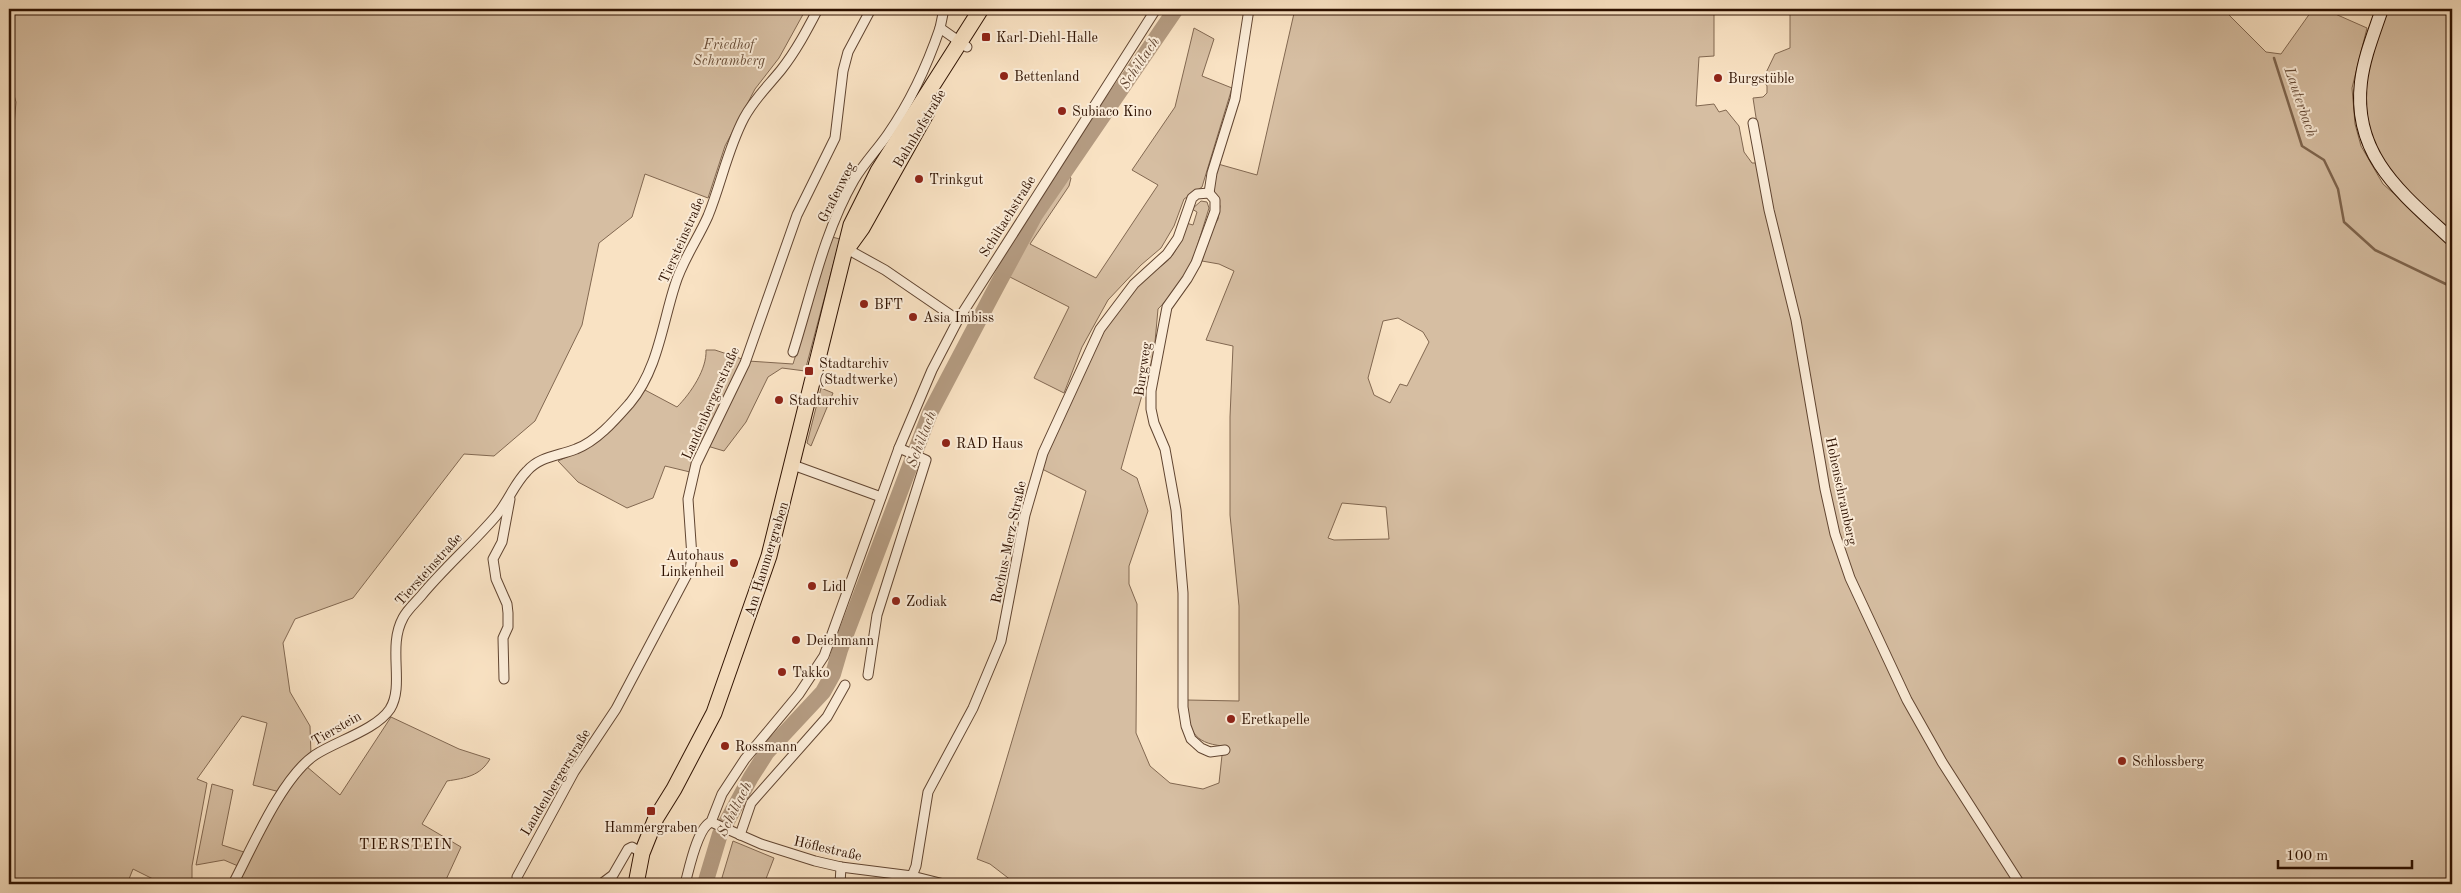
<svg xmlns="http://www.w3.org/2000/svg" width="2461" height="893" font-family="'Old Standard TT',serif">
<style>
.green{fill:#d6bea2;stroke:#826851;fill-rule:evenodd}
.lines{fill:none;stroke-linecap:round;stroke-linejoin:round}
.stream{stroke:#7e644d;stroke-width:2.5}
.river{stroke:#b49b81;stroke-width:16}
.minor-casing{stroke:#614531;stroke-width:11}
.secondary-casing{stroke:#2e1100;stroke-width:14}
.primary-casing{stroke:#2e1100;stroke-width:17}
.minor{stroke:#fbecd8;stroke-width:9}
.secondary{stroke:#fbecd8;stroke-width:12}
.primary{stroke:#f9e2c3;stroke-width:15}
.poi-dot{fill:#8f2418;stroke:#fbecd8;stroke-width:2}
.labels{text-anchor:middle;stroke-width:4;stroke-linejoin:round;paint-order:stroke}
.poi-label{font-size:14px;fill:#2e1100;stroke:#fbecd8;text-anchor:start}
.park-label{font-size:14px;font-style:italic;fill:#694e39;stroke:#fbecd8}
.street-label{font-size:14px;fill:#2e1100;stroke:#fbecd8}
.water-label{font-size:15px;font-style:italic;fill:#644834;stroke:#fbecd8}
.neighbourhood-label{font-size:15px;letter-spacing:1px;fill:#2e1100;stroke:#fbecd8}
</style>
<rect width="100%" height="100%" fill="#f9e2c3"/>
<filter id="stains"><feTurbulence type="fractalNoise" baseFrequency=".004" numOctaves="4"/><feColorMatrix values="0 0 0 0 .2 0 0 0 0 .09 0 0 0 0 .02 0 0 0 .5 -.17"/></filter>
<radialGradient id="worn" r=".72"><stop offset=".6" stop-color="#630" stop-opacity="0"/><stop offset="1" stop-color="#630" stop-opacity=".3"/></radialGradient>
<g class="green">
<polygon points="9,9 806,9 779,58 755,89 725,146 708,198 645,174 632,217 599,243 582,325 535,421 494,456 464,454 353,598 295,619 283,643 290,692 310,726 311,755 280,792 253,785 267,723 242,716 197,779 207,783 192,866 192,884 163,884 133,869 127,884 9,884 9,163 11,161 16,102 9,78"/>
<path d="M1295,9H1714V56L1699,57L1696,106L1714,104L1719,112L1726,110L1739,126L1744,152L1752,163H1763L1753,98L1763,97L1767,93V86L1763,79L1775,54L1790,48V9H2223L2266,52L2281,54L2313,9H2324L2367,28L2352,88L2355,124L2361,146L2383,184L2452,245V884H1016L990,864L977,859L1086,491L1040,468C1065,409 1087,345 1127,294C1137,281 1153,273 1165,263C1177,254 1182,236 1186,223L1193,225L1197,212L1192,209L1201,201L1207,202L1209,208L1193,260L1181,285L1158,309L1154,353L1121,469L1137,478L1148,511L1129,566V584L1137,604L1136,733L1150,766L1170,783L1203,789L1219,783L1223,746C1192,743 1188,729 1187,700L1239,701V606L1230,515V417L1233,346L1206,340L1234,271L1219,264L1202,261L1209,235L1218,219L1220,206L1212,188L1218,164L1257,175ZM1398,318L1423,332L1429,342L1407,386L1400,384L1390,403L1374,395L1368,378L1383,321ZM1342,503L1386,507L1389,539L1334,540L1328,538Z"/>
<path d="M2384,9H2452V235C2433,216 2408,198 2391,176C2350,124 2367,67 2384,9Z"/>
<polygon points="1194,28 1214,39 1202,76 1232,88 1202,187 1184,199 1174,226 1161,248 1141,265 1108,300 1082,347 1064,393 1034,378 1069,307 1006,275 1039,216 1067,175 1071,178 1069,186 1030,244 1096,278 1158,185 1132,170 1175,107"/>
<path d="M832,237L840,239L805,371L782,368L768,377L746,422L724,451L704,445L690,472L665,466L653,498L627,508L578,482L558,461L582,450L600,438L645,390L677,407C691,393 707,369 706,350H715L748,361L793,364Z"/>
<polygon points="821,388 833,393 811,446 807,443"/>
<path d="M391,717L459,749L490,759C480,776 466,778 447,781L422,824L461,847L444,884H236L284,793L306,766L340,795Z"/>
<polygon points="212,784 233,790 222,845 247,853 238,866 224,860 196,865"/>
<polygon points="733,841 774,858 764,884 732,884 721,881"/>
</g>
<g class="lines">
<polyline class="stream" points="2274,58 2302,146 2324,160 2338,189 2344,222 2375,250 2452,287"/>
<polyline class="river" points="705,884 720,834 751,777 767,752 823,692 833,674 840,650 930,413 992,295 1035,215 1176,9"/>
<defs>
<g id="minor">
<polyline points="944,9 940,28 967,47"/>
<polyline points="1753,123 1769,210 1796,320 1825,489 1835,534 1850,578 1907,700 1942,762 2020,884"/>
<polyline points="1209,193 1215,200 1215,211 1196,263 1187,279 1167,307 1151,391 1151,409 1154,423 1165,449 1176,510 1183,593 1183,707 1186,726 1191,739 1201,748 1210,752 1225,750"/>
<polyline points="1209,193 1212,173 1235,99 1249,9"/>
<polyline points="847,249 885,270 958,320"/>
<path d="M793,352C811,295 824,232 854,180C864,163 877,150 888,134C911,101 927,66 940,28"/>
<polyline points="793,465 881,497"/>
<polyline points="868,675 877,615 926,460 899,448"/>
<polyline points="504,679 503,638 508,627 508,613 507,604 496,579 493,559 502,542 510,499"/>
<polyline points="711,822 761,844 815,861 841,867 912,876 944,884"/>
<polyline points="740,835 751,803 827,717 845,685"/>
<polyline points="912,876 916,866 928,792 973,708 1001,641 1025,515 1043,453 1100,329 1134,284 1167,254 1178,238 1192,198 1197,194 1209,193"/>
<polyline points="517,877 574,772 616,709 690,569 692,557 688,499 696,464 745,363 797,215 835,138 843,71 848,52 871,9"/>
<path d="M233,884C252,848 282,777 315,755C336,741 376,730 390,709C405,685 387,647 403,618C407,610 415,603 421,596C444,568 472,544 496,516C508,502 514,484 527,471C540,456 559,456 576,449C597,441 615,420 630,403C658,369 662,325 675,285C682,261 698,239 708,216C721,184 728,148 744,118C754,99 768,86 781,70C796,51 807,30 818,9"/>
<polyline points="601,884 613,875 628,849 632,847 642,853"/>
<path d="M685,884C689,870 697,828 711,822L722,794L745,759L799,694L824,656L899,448L932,370L958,320L1156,9"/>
<polyline points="840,884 841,867"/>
</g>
<path id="secondary" d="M2382,9C2374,33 2364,57 2361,82C2352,157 2404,195 2452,240"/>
<g id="primary">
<polyline points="849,246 862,228 927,112"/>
<polyline points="636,884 642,853 656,818 674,789 714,713 769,556 851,225 878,171 981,9"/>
</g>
</defs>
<use href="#minor" class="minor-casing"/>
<use href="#secondary" class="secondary-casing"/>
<use href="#primary" class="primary-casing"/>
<use href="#minor" class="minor"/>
<use href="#secondary" class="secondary"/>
<use href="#primary" class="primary"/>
</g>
<g class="poi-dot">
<rect x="981" y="32" width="10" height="10" rx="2.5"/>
<circle cx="1004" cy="76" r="5"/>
<circle cx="1718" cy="78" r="5"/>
<circle cx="1062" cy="111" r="5"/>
<circle cx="919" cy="179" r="5"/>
<circle cx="864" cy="304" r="5"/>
<circle cx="913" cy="317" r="5"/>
<rect x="804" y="366" width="10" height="10" rx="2.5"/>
<circle cx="779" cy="400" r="5"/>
<circle cx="946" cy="443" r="5"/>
<circle cx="734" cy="563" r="5"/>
<circle cx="812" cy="586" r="5"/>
<circle cx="896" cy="601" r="5"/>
<circle cx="796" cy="640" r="5"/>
<circle cx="782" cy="672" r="5"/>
<circle cx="1231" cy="719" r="5"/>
<circle cx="725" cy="746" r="5"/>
<circle cx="2122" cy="761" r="5"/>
<rect x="646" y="806" width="10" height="10" rx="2.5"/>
</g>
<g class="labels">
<g class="poi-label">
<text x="996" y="42">Karl-Diehl-Halle</text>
<text x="1014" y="81">Bettenland</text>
<text x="1728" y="83">Burgstüble</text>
<text x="1072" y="116">Subiaco Kino</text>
<text x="929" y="184">Trinkgut</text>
<text x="874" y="309">BFT</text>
<text x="923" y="322">Asia Imbiss</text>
<text x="819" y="368">Stadtarchiv<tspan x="819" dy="16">(Stadtwerke)</tspan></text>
<text x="789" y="405">Stadtarchiv</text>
<text x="956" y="448">RAD Haus</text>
<text x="724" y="560" text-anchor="end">Autohaus<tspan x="724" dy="16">Linkenheil</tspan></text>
<text x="822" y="591">Lidl</text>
<text x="906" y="606">Zodiak</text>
<text x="806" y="645">Deichmann</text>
<text x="792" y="677">Takko</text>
<text x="1241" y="724">Eretkapelle</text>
<text x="735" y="751">Rossmann</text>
<text x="2132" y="766">Schlossberg</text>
<text x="651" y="832" text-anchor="middle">Hammergraben</text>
</g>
<g class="park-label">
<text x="729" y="49">Friedhof<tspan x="729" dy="16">Schramberg</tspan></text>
</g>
<g class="street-label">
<text transform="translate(919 128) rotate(-59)" y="5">Bahnhofstraße</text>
<text transform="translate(836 192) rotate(-63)" y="5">Grafenweg</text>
<text transform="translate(1007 216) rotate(-58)" y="5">Schiltachstraße</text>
<text transform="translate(681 240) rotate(-66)" y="5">Tiersteinstraße</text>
<text transform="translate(1142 369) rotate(-82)" y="5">Burgweg</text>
<text transform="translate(710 403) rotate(-66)" y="5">Landenbergerstraße</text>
<text transform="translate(1842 491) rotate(78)" y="5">Hohenschramberg</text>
<text transform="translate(1008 542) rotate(-78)" y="5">Rochus-Merz-Straße</text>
<text transform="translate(766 559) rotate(-73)" y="5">Am Hammergraben</text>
<text transform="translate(428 569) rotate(-48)" y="5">Tiersteinstraße</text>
<text transform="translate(336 728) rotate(-30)" y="5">Tierstein</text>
<text transform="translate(555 782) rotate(-59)" y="5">Landenbergerstraße</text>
<text transform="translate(828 848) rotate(13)" y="5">Höflestraße</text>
</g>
<g class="water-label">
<text transform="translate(1139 63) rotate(-56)" y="5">Schiltach</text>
<text transform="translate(2301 102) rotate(71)" y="5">Lauterbach</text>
<text transform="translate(921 439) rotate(-69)" y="5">Schiltach</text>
<text transform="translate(734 809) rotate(-63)" y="5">Schiltach</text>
</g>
<g class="neighbourhood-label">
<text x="406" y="849">TIERSTEIN</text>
</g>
</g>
<rect width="2461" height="893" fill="none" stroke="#f9e2c3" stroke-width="30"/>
<rect x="10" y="10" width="2441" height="873" fill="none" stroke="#2e1100" stroke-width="2.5"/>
<rect x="15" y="15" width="2431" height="863" fill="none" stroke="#2e1100"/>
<path d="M2278 860v8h134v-8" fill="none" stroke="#2e1100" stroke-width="2.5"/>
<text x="2286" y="860" font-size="15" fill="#2e1100" stroke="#fbecd8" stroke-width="4" paint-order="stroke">100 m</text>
<rect width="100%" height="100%" filter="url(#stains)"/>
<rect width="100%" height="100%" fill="url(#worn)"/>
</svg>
